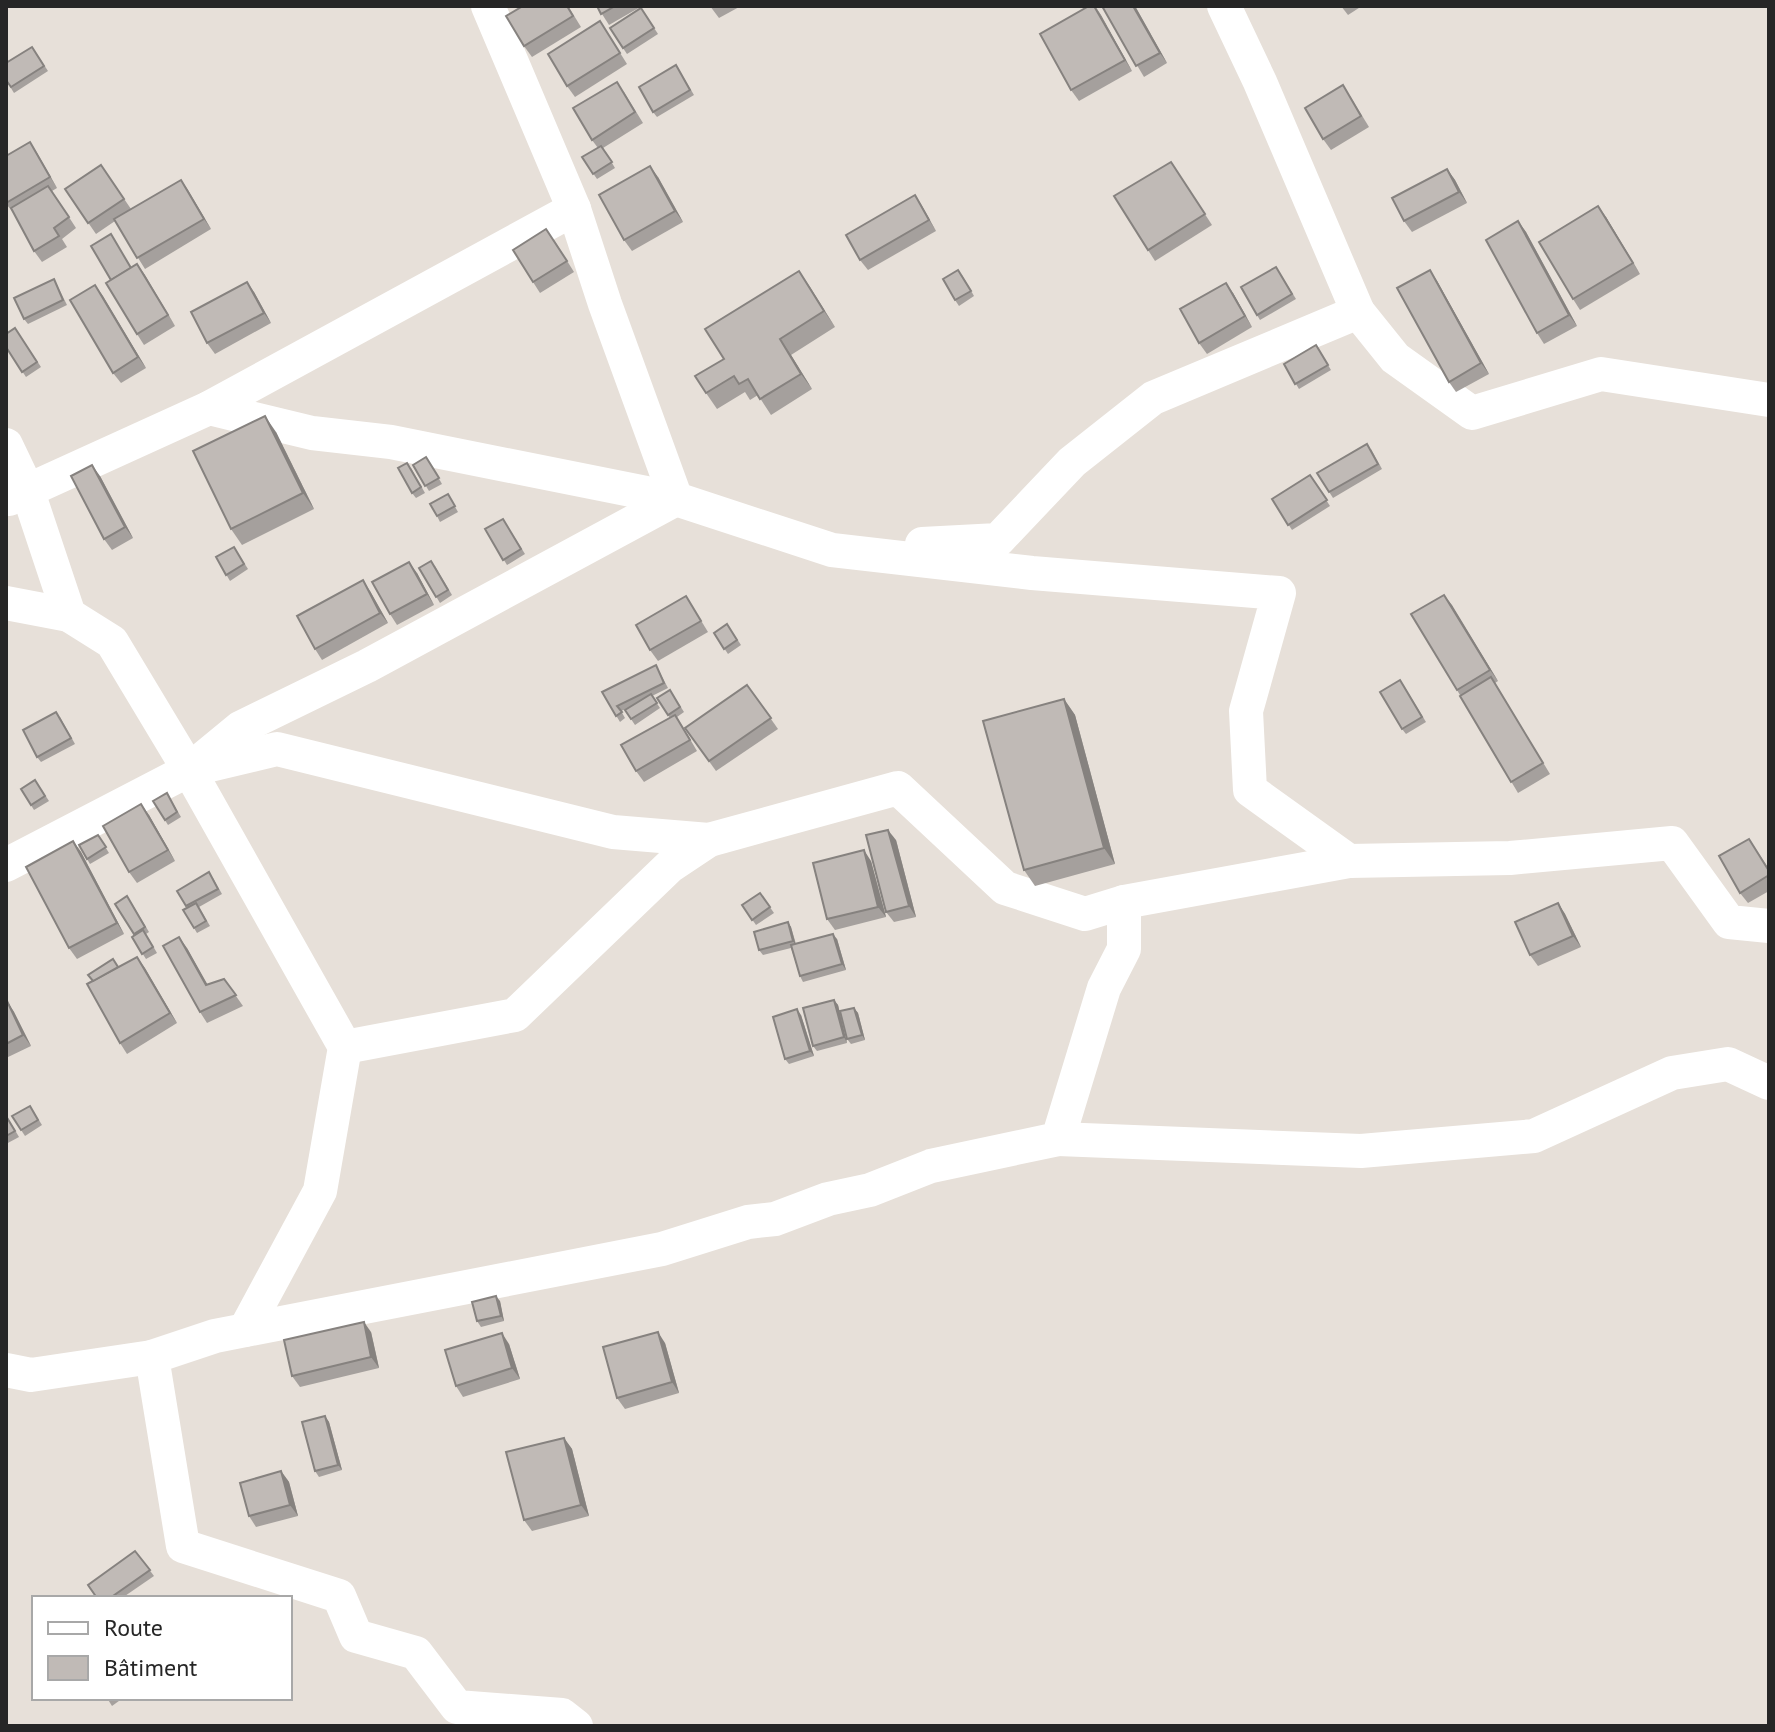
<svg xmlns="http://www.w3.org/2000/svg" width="1775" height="1732" font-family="'PT Sans',sans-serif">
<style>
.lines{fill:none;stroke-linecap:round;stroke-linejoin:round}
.street{stroke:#fff;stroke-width:34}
.wall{fill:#a5a09d}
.shaded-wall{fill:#86827f}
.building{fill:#c0bab6;stroke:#86827f;stroke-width:2}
</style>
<rect width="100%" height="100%" fill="#e7e0d9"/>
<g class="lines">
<g class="street">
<polyline points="1224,6 1260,82 1358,312"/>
<polyline points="209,408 312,433 391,442 676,499 832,550 1032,573 1279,593 1246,711 1250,790 1349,861"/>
<polyline points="6,445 27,489 69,615 112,642 189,770 277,749 613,832 709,840"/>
<polyline points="9,499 209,408 574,209"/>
<polyline points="922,544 998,540 1072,462 1153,398 1358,312 1395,358 1472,413 1601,374 1769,400"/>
<polyline points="6,603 69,615"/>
<polyline points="189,770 240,728 367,666 676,499 605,304 574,209 488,6"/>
<polyline points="6,865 189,770 345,1047 320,1191 245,1330"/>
<polyline points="345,1047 515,1015 670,866 709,840 898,788 1005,888 1085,914 1124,902"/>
<polyline points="1058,1139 1361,1151 1534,1136 1672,1073 1728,1064 1769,1083"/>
<polyline points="6,1370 31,1375 152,1357"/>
<polyline points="576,1726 562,1715 457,1707 416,1653 356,1636 339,1596 183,1546 152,1357 215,1336 662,1249 748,1222 775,1219 828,1199 870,1190 931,1166 1058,1139 1104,988 1124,949 1124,902 1349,861 1510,858 1672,843 1729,922 1769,926"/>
</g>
</g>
<g class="wall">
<polygon points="568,6 581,27 532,57 524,46"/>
<polygon points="597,6 642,6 609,25"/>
<polygon points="710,6 741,6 719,18"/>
<polygon points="1095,6 1132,71 1079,101 1071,90"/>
<polygon points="1102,6 1135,6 1167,63 1144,77"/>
<polygon points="1341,6 1362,6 1348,15"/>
<polygon points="641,8 658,34 627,54 623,48"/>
<polygon points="600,21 627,64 575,97 567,86"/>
<polygon points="32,47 48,71 14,93 6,80"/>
<polygon points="676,65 694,95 657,117 653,112"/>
<polygon points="624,92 643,123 603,148 615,168 597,179 582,157 598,148 592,140"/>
<polygon points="1350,96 1369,127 1331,150 1323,139"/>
<polygon points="30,142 57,188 52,191 76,228 62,239 67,247 42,262 34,251 14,213 6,204 6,156"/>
<polygon points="1171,162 1212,225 1155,261 1148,250"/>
<polygon points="101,165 131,209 181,180 211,229 145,269 115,221 96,234 65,189"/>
<polygon points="1447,169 1455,180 1467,203 1412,232 1404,221"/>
<polygon points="658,177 683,222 632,251 624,240"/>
<polygon points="915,195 936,231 868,270 860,260"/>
<polygon points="1606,217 1640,274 1580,310 1573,299"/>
<polygon points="1518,221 1526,232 1577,326 1544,344 1537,333"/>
<polygon points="554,240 574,272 540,293 533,282"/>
<polygon points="137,264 175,326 144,345 137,334 131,268"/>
<polygon points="1276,267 1296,299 1260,320 1257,315"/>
<polygon points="799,271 835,327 791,355 812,389 771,415 758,395 750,400 745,392 717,409 706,393 724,359"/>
<polygon points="962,275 974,296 959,306 955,300"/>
<polygon points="54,279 67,305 28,324 24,319"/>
<polygon points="1437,281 1489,374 1456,392 1449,382"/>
<polygon points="95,285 146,368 121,383 113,373"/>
<polygon points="254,292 271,323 215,354 207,343"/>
<polygon points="1233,293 1252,327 1207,354 1199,343"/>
<polygon points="15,328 41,367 26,377 6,347"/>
<polygon points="1316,345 1331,370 1299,389 1284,364"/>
<polygon points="276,432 314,509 242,545 231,529"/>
<polygon points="1371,449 1382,469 1333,498 1317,473"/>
<polygon points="430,463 442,484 429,491 413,465"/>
<polygon points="411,468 425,493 416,498 412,493"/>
<polygon points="1310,475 1330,506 1292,530 1272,499"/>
<polygon points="100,476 133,538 112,550 104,539"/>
<polygon points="448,494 458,512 440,522 437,516"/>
<polygon points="503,519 525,554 507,565 485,529"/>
<polygon points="234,547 248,569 230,581 216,557"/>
<polygon points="435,566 452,595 440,603 419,568"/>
<polygon points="417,573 434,605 397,625 390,614"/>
<polygon points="370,591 388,623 322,660 315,649"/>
<polygon points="1444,595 1498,681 1495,683 1550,774 1518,793 1457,690"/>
<polygon points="686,596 708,632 658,661 650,650"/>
<polygon points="727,624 741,645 728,654 714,633"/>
<polygon points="656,665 668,688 652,696 660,708 635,725 625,710 635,705 621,711 625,718 620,722 602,692"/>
<polygon points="747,685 778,729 716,771 685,728"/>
<polygon points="1404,686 1426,722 1406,734 1402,729"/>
<polygon points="670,690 684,712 677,717 697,751 644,782 636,771 670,718 657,698"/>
<polygon points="1064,699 1075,715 1115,864 1035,886 1024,870"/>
<polygon points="60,717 75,744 41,762 37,757"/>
<polygon points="35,780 49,801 34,810 21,789"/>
<polygon points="167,793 181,817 168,825 153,801"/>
<polygon points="149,815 175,861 137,883 129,872"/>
<polygon points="98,835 109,853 90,864 87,859"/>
<polygon points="1749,839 1769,869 1769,891 1748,903 1740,893"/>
<polygon points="896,840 916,917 894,922 886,912"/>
<polygon points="73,841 81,852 124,934 77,959 69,948"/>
<polygon points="871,861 886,917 835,930 827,919"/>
<polygon points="213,878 222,894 199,907 210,926 197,933 194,928 187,908 177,891"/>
<polygon points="760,893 774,913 756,925 742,905"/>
<polygon points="131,902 149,932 146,934 157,953 146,959 132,937 135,936 115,904"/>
<polygon points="1558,903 1565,914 1581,947 1538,966 1530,955"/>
<polygon points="788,922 791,927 796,944 837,939 846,970 803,982 800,976 791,948 763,955 759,950"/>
<polygon points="187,948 207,985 224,979 243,1006 207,1023 200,1012"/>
<polygon points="137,957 177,1023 127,1054 120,1043 118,967"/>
<polygon points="834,1000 838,1005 847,1043 817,1051 813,1046"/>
<polygon points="7,1001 14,1012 31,1046 6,1058"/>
<polygon points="854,1008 858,1013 865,1040 851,1044 847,1039"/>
<polygon points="801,1015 814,1056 789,1064 785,1059"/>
<polygon points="30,1106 42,1125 25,1136 12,1116"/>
<polygon points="6,1115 19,1137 6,1144"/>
<polygon points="500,1301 504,1321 481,1327 477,1321"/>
<polygon points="371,1332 379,1368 300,1387 292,1376"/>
<polygon points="665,1343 679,1393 625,1409 617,1398"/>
<polygon points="509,1344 520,1379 463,1397 456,1386"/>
<polygon points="325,1416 329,1422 342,1470 319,1477 315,1471"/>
<polygon points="564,1438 572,1449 589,1516 532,1531 524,1520"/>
<polygon points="281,1471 289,1482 298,1516 256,1527 249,1516"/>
<polygon points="135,1551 154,1576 122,1598 97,1598"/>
<polygon points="107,1698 123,1698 112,1706"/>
</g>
<g class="shaded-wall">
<polygon points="1095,6 1101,15 1132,71 1125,60"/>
<polygon points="1133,6 1135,6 1167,63 1160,53"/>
<polygon points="30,142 37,153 57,188 50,177"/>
<polygon points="650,166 658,177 683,222 675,211"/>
<polygon points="1447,169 1455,180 1467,203 1459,192"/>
<polygon points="181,180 188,190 211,229 204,219"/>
<polygon points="915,195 922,206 936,231 929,220"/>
<polygon points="1598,206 1606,217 1640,274 1633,263"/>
<polygon points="1518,221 1526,232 1577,326 1569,315"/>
<polygon points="137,264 145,275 175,326 168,315"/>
<polygon points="1430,270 1437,281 1489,374 1481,363"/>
<polygon points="799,271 810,287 835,327 824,311"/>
<polygon points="247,282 254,292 271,323 264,313"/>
<polygon points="1226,283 1233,293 1252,327 1245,316"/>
<polygon points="95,285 103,296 146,368 138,357"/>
<polygon points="780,339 791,355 812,389 801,374"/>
<polygon points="265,416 276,432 314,509 303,493"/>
<polygon points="92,465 100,476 133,538 125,527"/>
<polygon points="409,562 417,573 434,605 427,594"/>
<polygon points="363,580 370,591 388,623 380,613"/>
<polygon points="1444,595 1452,605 1498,681 1490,670"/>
<polygon points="1064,699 1075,715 1115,864 1104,848"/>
<polygon points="141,804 149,815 175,861 168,850"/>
<polygon points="888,830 896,840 916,917 909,906"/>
<polygon points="73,841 81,852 124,934 117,923"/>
<polygon points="864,850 871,861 886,917 878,907"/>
<polygon points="1558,903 1565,914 1581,947 1573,936"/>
<polygon points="788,922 791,927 796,946 793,941"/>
<polygon points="833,934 837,939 846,970 842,964"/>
<polygon points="179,937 187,948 214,996 206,985"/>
<polygon points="137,957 145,968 177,1023 170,1013"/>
<polygon points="834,1000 838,1005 847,1043 844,1037"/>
<polygon points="7,1001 14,1012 31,1046 23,1035"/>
<polygon points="854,1008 858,1013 865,1040 862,1035"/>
<polygon points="797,1009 801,1015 814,1056 810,1051"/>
<polygon points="496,1296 500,1301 504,1321 501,1316"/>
<polygon points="364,1322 371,1332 379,1368 371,1357"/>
<polygon points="658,1332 665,1343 679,1393 672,1382"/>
<polygon points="502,1333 509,1344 520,1379 512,1368"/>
<polygon points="325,1416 329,1422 342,1470 338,1465"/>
<polygon points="564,1438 572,1449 589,1516 581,1505"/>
<polygon points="281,1471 289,1482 298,1516 290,1505"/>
</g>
<g class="building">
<polygon points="523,6 567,6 573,16 524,46 506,16"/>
<polygon points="597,6 615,6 601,14"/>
<polygon points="1089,6 1094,6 1125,60 1071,90 1040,34"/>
<polygon points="1102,6 1133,6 1160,53 1136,66"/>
<polygon points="641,8 654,28 623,48 610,28"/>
<polygon points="600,21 620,53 567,86 548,54"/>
<polygon points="32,47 44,66 11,87 6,80 6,63"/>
<polygon points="676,65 690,90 653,112 639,87"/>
<polygon points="617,82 635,112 592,140 573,108"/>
<polygon points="1343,85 1361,116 1323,139 1305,108"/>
<polygon points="30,142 50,177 6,203 6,156"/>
<polygon points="601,146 612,162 593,174 582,157"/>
<polygon points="1171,162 1205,214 1148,250 1114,196"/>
<polygon points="101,165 124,199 88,223 65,189"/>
<polygon points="650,166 675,211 624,240 599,195"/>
<polygon points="1447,169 1459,192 1404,221 1392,198"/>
<polygon points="181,180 204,219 137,258 114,219"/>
<polygon points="48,186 69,217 54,228 59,236 34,251 11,208"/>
<polygon points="915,195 929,220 860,260 846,235"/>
<polygon points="1598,206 1633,263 1573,299 1539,242"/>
<polygon points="1518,221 1569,315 1537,333 1486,240"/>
<polygon points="546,229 567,261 533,282 513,250"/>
<polygon points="111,234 131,268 111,280 91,246"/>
<polygon points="137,264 168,315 137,334 106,283"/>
<polygon points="1276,267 1292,294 1257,315 1241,287"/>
<polygon points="958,270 971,291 955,300 943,279"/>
<polygon points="1430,270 1481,363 1449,382 1397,288"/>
<polygon points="799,271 824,311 780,339 801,374 760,399 748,379 739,384 734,376 706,393 695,376 724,359 705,329"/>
<polygon points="54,279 63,300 24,319 14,298"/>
<polygon points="247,282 264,313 207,343 191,312"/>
<polygon points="1226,283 1245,316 1199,343 1180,309"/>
<polygon points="95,285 138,357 113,373 70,300"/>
<polygon points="15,328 37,362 22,372 6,347 6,334"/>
<polygon points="1316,345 1328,365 1295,384 1284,364"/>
<polygon points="265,416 303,493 231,529 193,451"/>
<polygon points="1367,444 1378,464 1329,492 1317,473"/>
<polygon points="426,457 439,478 425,486 413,465"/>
<polygon points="407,463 421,487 412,493 398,468"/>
<polygon points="92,465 125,527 104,539 71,476"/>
<polygon points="1310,475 1327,500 1288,525 1272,499"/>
<polygon points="448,494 455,506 437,516 430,504"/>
<polygon points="503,519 521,549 503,560 485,529"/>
<polygon points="234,547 244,564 226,575 216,557"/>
<polygon points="431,561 448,590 436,597 419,568"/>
<polygon points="409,562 427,594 390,614 372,582"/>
<polygon points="363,580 380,613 315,649 297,616"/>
<polygon points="1444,595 1490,670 1457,690 1411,614"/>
<polygon points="686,596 701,621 650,650 636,625"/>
<polygon points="727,624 737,640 724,649 714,633"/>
<polygon points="656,665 664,683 617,706 622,712 616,716 602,692"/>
<polygon points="1491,677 1543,763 1511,782 1460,696"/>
<polygon points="1400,680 1422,717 1402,729 1380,692"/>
<polygon points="747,685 771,718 709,761 685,728"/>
<polygon points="670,690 680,707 668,715 657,698"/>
<polygon points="651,694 657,703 631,719 625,710"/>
<polygon points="1064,699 1104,848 1024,870 983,721"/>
<polygon points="56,712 71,738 37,757 23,730"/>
<polygon points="675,715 690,740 636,771 621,745"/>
<polygon points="35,780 45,796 31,805 21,789"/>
<polygon points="167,793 177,812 165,820 153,801"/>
<polygon points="141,804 168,850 129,872 103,826"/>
<polygon points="888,830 909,906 886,912 866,835"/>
<polygon points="98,835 106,847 87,859 79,845"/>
<polygon points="1749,839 1769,871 1769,875 1740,893 1719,856"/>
<polygon points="73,841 117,923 69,948 26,867"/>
<polygon points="864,850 878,907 827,919 813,863"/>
<polygon points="209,872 218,889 186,906 177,891"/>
<polygon points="760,893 770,907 752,920 742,905"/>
<polygon points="127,896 145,927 134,934 115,904"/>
<polygon points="196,903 206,921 194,928 183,910"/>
<polygon points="1558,903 1573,936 1530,955 1515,922"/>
<polygon points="788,922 793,941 759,950 754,932"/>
<polygon points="143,930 153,947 142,954 132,937"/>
<polygon points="833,934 842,964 800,976 791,945"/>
<polygon points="179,937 206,985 224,979 236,995 200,1012 163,946"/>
<polygon points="137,957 170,1013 120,1043 87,984"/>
<polygon points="113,959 118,967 93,981 88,975"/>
<polygon points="834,1000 844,1037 813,1046 803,1008"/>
<polygon points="7,1001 23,1035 6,1044 6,1002"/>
<polygon points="854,1008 862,1035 847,1039 840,1011"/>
<polygon points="797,1009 810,1051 785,1059 773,1017"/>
<polygon points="30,1106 38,1120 21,1130 12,1116"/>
<polygon points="6,1116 15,1131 6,1136"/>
<polygon points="496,1296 501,1316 477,1321 472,1302"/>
<polygon points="364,1322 371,1357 292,1376 284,1340"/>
<polygon points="658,1332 672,1382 617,1398 603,1347"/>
<polygon points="502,1333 512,1368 456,1386 445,1350"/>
<polygon points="325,1416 338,1465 315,1471 302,1422"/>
<polygon points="564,1438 581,1505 524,1520 506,1452"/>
<polygon points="281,1471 290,1505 249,1516 240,1483"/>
<polygon points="135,1551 150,1570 110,1598 97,1598 88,1585"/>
</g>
<rect width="1775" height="1732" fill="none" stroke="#262626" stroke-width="16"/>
<rect x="32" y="1596" width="260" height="104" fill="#ffffff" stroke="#a8a8a8" stroke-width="2"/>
<rect x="48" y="1622" width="40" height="12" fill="#ffffff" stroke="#a8a8a8" stroke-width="2"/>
<text x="104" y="1636" font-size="24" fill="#262626">Route</text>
<rect x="48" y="1656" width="40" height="24" fill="#c0bab6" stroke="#a8a8a8" stroke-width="2"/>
<text x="104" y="1676" font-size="24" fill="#262626">Bâtiment</text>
</svg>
